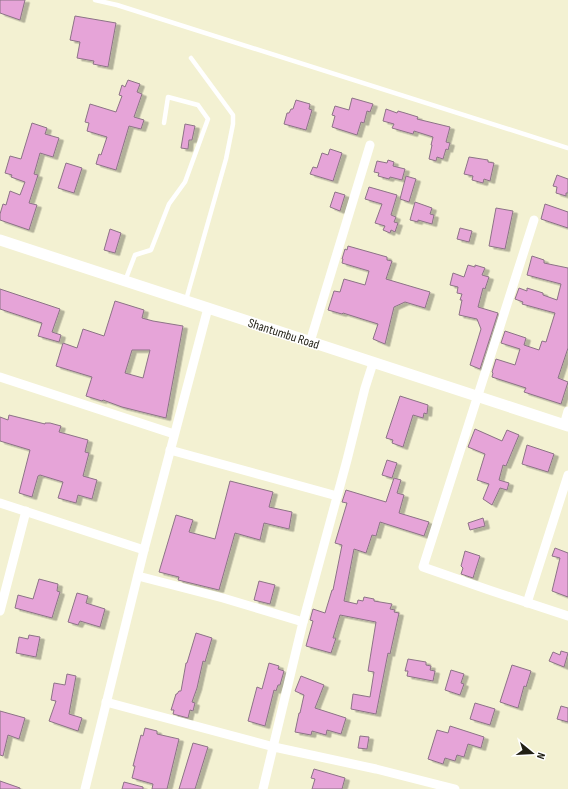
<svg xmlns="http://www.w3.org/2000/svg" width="568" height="789" font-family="'Sofia Sans Condensed',sans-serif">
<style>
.building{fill:#e6a4d8;stroke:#8c7386;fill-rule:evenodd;filter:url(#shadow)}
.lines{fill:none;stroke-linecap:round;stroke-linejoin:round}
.service{stroke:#fff;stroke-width:4.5}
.minor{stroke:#fff;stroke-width:9}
.tertiary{stroke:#fff;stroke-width:11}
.labels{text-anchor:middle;stroke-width:3;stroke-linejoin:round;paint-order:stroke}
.street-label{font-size:13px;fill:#201f14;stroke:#fff}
</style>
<defs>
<filter id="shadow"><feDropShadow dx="4.5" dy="2.5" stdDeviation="0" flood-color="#0004"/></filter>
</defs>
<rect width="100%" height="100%" fill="#f3f1d2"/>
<g class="building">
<polygon points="0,0 25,0 20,20 0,13"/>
<polygon points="75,16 116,23 108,67 93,64 94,61 77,58 80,42 70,40"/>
<polygon points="128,80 140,84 137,92 142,94 134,117 144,120 141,129 129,126 116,170 96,164 99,154 101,155 107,137 87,131 89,123 85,122 90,104 116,112 122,96 119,95 122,85 125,87"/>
<polygon points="352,98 373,104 370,112 367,111 364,123 361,122 357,135 332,127 335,116 332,115 335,106 349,110"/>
<polygon points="296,100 310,104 309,109 312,110 306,130 284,124 287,113 289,113 291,109 293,109"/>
<polygon points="386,109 397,113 398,111 405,113 418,117 417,119 450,127 446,142 450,143 448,150 446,149 443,159 437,157 436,161 429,159 432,145 431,145 433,137 414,131 413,134 392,128 394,124 383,121"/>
<polygon points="32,123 47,128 45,134 59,138 53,157 40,153 34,174 38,175 29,203 37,205 29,230 0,220 0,214 3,204 6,205 10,191 20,195 25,182 11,177 12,175 5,173 10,156 21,159"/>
<polygon points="185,124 195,126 192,140 189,140 188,149 181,148"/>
<polygon points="330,149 342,153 333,181 310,174 313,167 317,168 322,153 328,155"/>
<polygon points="469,157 488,160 488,162 494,163 490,181 484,179 483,183 472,180 473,176 464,174"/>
<polygon points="388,160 394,162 393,166 405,169 402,180 390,177 389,179 378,176 379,173 374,172 377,161 387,163"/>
<polygon points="66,163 82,168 74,193 58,188"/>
<polygon points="557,175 568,179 568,193 566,193 566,196 556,193 557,187 553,186"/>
<polygon points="406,176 416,179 409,202 400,199"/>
<polygon points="369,187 397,195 391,215 396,217 394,222 398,223 395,232 391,230 390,233 383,230 385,226 375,223 382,204 365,199"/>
<polygon points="335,192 345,195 340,211 330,207"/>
<polygon points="415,202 432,208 430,214 434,215 432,224 418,220 418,222 410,220"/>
<polygon points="545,204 568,212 568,228 541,219"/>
<polygon points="496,208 513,211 505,249 489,246"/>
<polygon points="460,228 472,231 469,242 457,239"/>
<polygon points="110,229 121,233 115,253 104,250"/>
<polygon points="348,246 387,257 387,260 392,261 386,279 430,292 425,308 405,302 394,307 385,344 373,339 378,324 343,313 342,314 328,310 334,291 340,292 344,279 365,285 369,271 342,263 343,259 342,259 345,249 347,250"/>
<polygon points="532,256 544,260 544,263 568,268 568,348 558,378 568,382 561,404 524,392 526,388 492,377 493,373 492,372 496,359 515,365 520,349 501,343 505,331 526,338 524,345 539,350 542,341 546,342 555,313 522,304 523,302 515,299 519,288 527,291 527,288 543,293 543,295 557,300 561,284 527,275"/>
<polygon points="468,265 475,267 475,265 485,268 482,275 489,277 485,289 483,288 478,307 498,313 480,369 470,365 481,329 477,319 459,315 462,300 460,300 462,294 457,293 458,287 450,285 453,273 464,277"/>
<polygon points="0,289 60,309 52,332 61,335 59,342 38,336 42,323 0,309"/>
<path d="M115,301L144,310L142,318L153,321L183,326L166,418L122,407L103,400L102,401L86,396L92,377L56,366L63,343L77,348L83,329L104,336ZM132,350H150L143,378L125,373Z"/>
<polygon points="400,396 428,405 427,414 424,413 423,418 413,415 403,447 392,443 393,440 386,438"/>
<polygon points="9,415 45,424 45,423 50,423 61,426 59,432 88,440 85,452 89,453 83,476 97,480 92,499 78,495 76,503 58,498 63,482 40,475 38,476 32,497 19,493 30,450 0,441 0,417 8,420"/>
<polygon points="475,429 502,441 507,430 519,435 506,466 503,465 499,480 509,483 507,490 500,488 492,505 483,499 489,484 477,480 485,454 468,447"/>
<polygon points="527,445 554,454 548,472 522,464"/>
<polygon points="387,460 397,463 392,478 382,475"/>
<polygon points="394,478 401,480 397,493 404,495 399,513 429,522 424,536 380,522 376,536 372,535 366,553 354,549 344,601 357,604 358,600 363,601 364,597 374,599 374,601 392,604 390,609 395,610 394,612 399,613 390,654 388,653 376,714 351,709 353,694 370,697 374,672 368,671 376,622 340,615 333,638 336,638 331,653 306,646 313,621 310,620 313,609 325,613 332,590 333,590 342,545 335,543 347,503 342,502 346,490 386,502"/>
<polygon points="230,481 273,492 269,507 292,512 289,529 264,523 260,540 235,533 219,590 178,580 179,577 159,572 176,515 193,520 189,532 215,539"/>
<polygon points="483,518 485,526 470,530 468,523"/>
<polygon points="555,548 568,553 568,597 552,591 560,558 552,556"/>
<polygon points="465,551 480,556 473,578 461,574 463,568 461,566"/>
<polygon points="39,579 58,584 57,591 60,592 52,618 15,608 18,595 33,599"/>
<polygon points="259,581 275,585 270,604 254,600"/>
<polygon points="77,593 88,596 86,603 105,609 100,627 80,621 78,625 68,622"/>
<polygon points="196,633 212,638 205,662 203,661 197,688 192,702 195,703 193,711 190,710 188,718 173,714 174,710 171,710 176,694 177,694 179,691 181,691 186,663 187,663"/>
<polygon points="29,635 40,637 36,657 16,653 19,637 28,639"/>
<polygon points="561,651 568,653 564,667 549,661 553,652 560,655"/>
<polygon points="408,659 426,662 426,665 431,666 430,670 435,671 433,681 407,676 408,671 405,671"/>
<polygon points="269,663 279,666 278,669 284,671 280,685 278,685 276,691 274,690 265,726 248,721 257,687 262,689"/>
<polygon points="512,665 531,671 526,687 524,686 518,708 500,702"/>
<polygon points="451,670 464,674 461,683 464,684 460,695 445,690"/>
<polygon points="67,674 76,676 69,714 82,718 78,731 49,721 56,701 51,700 54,683 65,685"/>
<polygon points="301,676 324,685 315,708 346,718 341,734 327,730 326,735 312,731 311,735 295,732 299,713 300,713 304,695 295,691"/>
<polygon points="475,703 495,709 490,725 470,719"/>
<polygon points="561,706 568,708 568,722 557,719"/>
<polygon points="0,711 25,718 19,739 8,735 3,756 0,755"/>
<polygon points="450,726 484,737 481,748 468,744 464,757 457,755 455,761 445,758 443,764 428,759 437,730 448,733"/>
<polygon points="145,728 157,731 157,734 179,739 167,789 152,789 153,784 132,778 135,766 133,766 141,735 143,736"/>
<polygon points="360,736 369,737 367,749 358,748"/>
<polygon points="193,743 208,747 195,789 179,789"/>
<polygon points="314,769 345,778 342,789 312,789 315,779 311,778"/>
<polygon points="0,781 20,788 20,789 0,789"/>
<polygon points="124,782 143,787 143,789 122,789"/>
</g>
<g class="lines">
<g class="service">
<polyline points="95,0 117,5 568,148"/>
<polyline points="125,281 135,255 151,250 169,204 185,182 208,119 198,105 168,97 164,123"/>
<polyline points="186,300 226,159 233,124 233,115 191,58"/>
</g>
<g class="minor">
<polyline points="534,220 423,567 489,590 568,616"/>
<polyline points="310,342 370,145"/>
<polyline points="0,377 174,434"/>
<polyline points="564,425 568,411"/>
<polyline points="170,450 337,496"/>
<polyline points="0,503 144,550"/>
<polyline points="138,576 223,598 303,622"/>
<polyline points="527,603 568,475"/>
<polyline points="0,611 26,511"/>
<polyline points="106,702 274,747 376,769 455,789"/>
<polyline points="85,789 144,550 208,308"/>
<polyline points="263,789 303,622 347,460 365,388 373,363"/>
</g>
<polyline class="tertiary" points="0,240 568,426"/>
</g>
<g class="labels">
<g class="street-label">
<text transform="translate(284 333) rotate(18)" y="5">Shantumbu Road</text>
</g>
</g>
<g transform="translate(532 753) rotate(108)" stroke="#ffffff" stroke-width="3" paint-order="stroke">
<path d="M0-3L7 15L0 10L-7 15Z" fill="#201f14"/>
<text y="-6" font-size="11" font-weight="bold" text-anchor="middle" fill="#201f14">N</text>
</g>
</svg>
